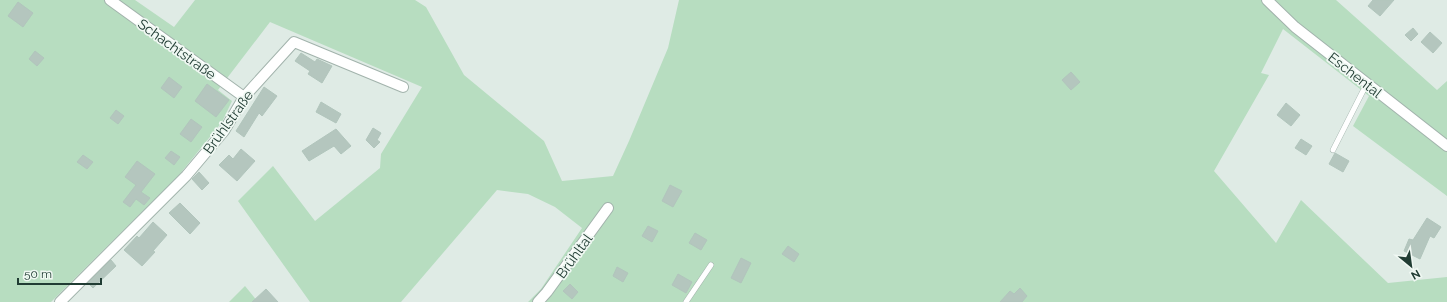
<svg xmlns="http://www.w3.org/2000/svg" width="1447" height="302" font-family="Raleway,sans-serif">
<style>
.green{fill:#b7ddc0}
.building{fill:#b4c6be;stroke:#b1c5bc}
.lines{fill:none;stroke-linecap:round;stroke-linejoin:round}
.lane-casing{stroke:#a2b3ac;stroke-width:6}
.street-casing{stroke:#a2b3ac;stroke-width:12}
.lane{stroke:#fff;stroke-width:5}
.street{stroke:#fff;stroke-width:10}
.labels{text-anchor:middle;stroke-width:3.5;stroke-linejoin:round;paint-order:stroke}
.street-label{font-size:14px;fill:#203c33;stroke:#f0f8f3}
</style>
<rect width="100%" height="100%" fill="#dfebe5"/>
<g class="green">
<polygon points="0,0 135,0 174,27 195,0 415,0 426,7 464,75 544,141 562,181 613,176 629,141 668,48 679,0 1336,0 1437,90 1447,81 1447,196 1353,126 1369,96 1283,29 1261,73 1269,75 1214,171 1276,243 1301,200 1388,283 1447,277 1447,302 528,302 541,289 582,228 555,207 528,194 497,190 401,302 310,302 238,201 273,166 315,221 380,168 381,154 422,87 270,22 218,90 232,101 222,122 179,175 51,302 0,302"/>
<polygon points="245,286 258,302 229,302"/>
</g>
<g class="building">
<polygon points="1373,0 1394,0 1380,16 1368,6"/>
<polygon points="18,2 33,13 23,27 8,16"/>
<polygon points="1413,28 1418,34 1411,41 1405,35"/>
<polygon points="1430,32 1442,43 1433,53 1421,42"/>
<polygon points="35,51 44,58 37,66 29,59"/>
<polygon points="301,53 315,62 317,59 332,66 322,83 308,74 310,71 295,61"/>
<polygon points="1071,72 1080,82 1071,90 1062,80"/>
<polygon points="169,77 182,87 174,98 161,88"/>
<polygon points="207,84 229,100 216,117 195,101"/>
<polygon points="264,87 277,96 262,116 259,113 244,137 236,131"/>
<polygon points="321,102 341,114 336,123 316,112"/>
<polygon points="1286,103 1300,115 1291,126 1277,115"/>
<polygon points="116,110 124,116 118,124 110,118"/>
<polygon points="191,119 202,127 191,142 180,134"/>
<polygon points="373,128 381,133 377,140 380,142 374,148 366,140"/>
<polygon points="336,129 351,146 341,154 334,146 309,161 302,151"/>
<polygon points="1301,139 1312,146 1306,155 1295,148"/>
<polygon points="241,149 255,161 237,181 219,165 229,155 233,159"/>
<polygon points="171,151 180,157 174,165 165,158"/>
<polygon points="1335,153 1349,161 1343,172 1329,164"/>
<polygon points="83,155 93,162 87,169 77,162"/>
<polygon points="137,161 155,174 141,192 150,198 144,205 136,199 130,207 123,202 136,185 125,177"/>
<polygon points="199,172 209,183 202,190 192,179"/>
<polygon points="670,185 682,191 673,207 662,201"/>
<polygon points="180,203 200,223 190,234 169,213"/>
<polygon points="1427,218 1441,227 1434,238 1430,236 1420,259 1404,251 1409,239 1413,240"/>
<polygon points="153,222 167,235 153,251 155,252 142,266 124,250 137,236 139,238"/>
<polygon points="648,226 658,231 652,242 642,236"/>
<polygon points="695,233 707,240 701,250 689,243"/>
<polygon points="788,246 799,254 794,262 782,254"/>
<polygon points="741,258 751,263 741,283 731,278"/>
<polygon points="111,260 116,266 93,288 88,283"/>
<polygon points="617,267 628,273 623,282 613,276"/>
<polygon points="678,274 692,282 686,293 672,285"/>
<polygon points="570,284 578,292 572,299 563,291"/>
<polygon points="1020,288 1027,296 1022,302 1000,302 1010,291 1014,294"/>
<polygon points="266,289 278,302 252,302"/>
</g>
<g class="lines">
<defs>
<g id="lane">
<polyline points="1333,150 1363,91 1368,85"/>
<polyline points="686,302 711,265"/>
</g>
<g id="street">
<polyline points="110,0 244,97"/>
<polyline points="1267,0 1295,27 1447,146"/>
<polyline points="60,302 186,176 224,131 244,97 294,42 403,87"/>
<polyline points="538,302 547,292 608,208"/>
</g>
</defs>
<use href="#lane" class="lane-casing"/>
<use href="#street" class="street-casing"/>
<use href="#lane" class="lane"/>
<use href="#street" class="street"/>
</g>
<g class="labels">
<g class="street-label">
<text transform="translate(177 49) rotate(36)" y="5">Schachtstraße</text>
<text transform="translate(1355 75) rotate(38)" y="5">Eschental</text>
<text transform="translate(228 122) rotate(-54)" y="5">Brühlstraße</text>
<text transform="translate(574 256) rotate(-54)" y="5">Brühltal</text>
</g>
</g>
<g transform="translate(1411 266) rotate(151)" stroke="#f0f8f3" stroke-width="3" paint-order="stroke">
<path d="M0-3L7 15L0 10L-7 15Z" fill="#203c33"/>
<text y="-6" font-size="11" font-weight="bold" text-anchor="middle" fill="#203c33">N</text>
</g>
<path d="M18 278v6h83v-6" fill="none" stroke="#203c33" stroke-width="2"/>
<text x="24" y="278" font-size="12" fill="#203c33" stroke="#f0f8f3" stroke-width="3" paint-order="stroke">50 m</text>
</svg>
